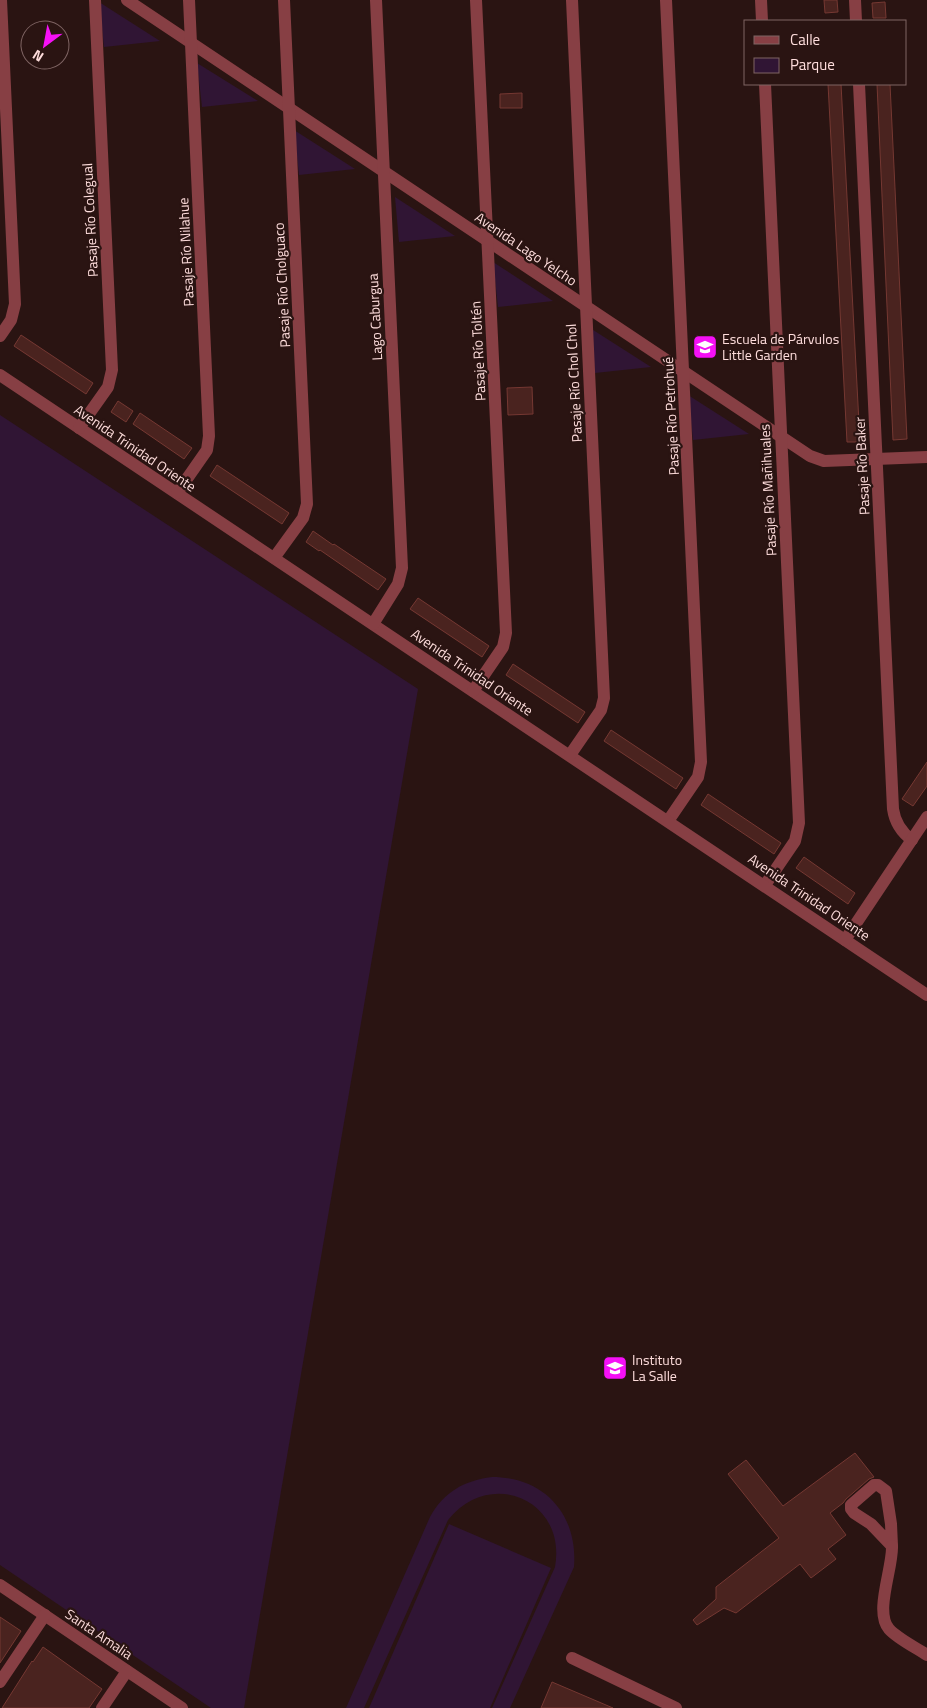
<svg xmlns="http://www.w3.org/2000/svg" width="927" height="1708" font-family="'Titillium Web',sans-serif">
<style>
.green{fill:#301534}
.building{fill:#4a231f;stroke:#753832}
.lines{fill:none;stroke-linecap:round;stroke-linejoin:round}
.minor{stroke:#873f44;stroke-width:12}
.labels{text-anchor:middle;stroke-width:4.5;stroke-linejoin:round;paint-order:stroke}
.street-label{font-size:14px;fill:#fedddc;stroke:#2a1412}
.poi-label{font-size:14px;fill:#fedddc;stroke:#2a1412;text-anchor:start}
</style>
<rect width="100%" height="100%" fill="#2a1412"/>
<g class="green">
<polygon points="99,2 160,41 104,47"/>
<polygon points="197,63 258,101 202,107"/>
<polygon points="294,130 355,169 299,175"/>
<polygon points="395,197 455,236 399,242"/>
<polygon points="493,262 553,301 498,307"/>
<polygon points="590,328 651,367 595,373"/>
<polygon points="688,395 749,434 693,440"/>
<polygon points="0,415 418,689 244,1708 211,1708 0,1565"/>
<path d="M492,1477C545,1477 578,1515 574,1567L510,1708H492L555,1567C567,1500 490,1467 448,1520L364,1708H346L430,1517C444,1492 463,1481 492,1477Z"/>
<polygon points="449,1524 551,1568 490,1708 369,1708"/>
</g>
<g class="building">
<polygon points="824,0 837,0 838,12 825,13"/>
<polygon points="885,2 886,18 873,18 872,3"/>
<polygon points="828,84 841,84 860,442 847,442"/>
<polygon points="877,84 890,84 907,439 893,440"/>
<polygon points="522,93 522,108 500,108 500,94"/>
<polygon points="21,335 93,383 86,394 14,346"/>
<polygon points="532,387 533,414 508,415 507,388"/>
<polygon points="118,401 133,411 126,422 111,412"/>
<polygon points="140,413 192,448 184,459 133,424"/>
<polygon points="217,465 289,513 282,524 210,476"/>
<polygon points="313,531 333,545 334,544 386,579 378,590 320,550 319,551 306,542"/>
<polygon points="418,598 489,646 482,657 410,609"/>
<polygon points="513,664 585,712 578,723 506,675"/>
<polygon points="611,730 683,778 676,789 604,741"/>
<polygon points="927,762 927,786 913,806 902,799"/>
<polygon points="708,794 781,843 774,854 701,805"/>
<polygon points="804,857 855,893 848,904 796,868"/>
<polygon points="855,1453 874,1477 869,1479 846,1499 843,1503 830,1513 846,1535 828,1549 836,1559 811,1578 800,1564 736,1613 724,1608 697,1625 693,1620 716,1599 716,1587 779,1538 728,1474 746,1460 783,1506"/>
<polygon points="0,1617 21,1631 0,1663"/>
<polygon points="43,1647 102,1689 89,1708 2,1708 32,1661 33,1662"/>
<polygon points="552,1682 613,1708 541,1708"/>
</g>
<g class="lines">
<g class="minor">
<polyline points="127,0 810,456 824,461 927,457"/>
<polyline points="666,0 701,762 698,777 668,821"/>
<polyline points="761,0 762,21"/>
<polyline points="855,0 856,21"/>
<polyline points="765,84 799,823 795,841 765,885"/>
<path d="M859,84L893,809C895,823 901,832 912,840"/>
<polyline points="0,336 11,320 15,304 1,0"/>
<polyline points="0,375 927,995"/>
<polyline points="79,428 108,387 112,370 95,0"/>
<polyline points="177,493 207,450 209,436 189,0"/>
<polyline points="274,558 303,518 307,504 284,0"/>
<polyline points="373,624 398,584 402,568 376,0"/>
<polyline points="473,691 503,647 506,633 476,0"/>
<polyline points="570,755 601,710 604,698 572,0"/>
<polyline points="845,940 927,817"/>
<polygon points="874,1485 878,1485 886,1491 891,1524 892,1546 871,1524 854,1513 851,1509 851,1505"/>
<path d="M892,1546C893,1568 874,1612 889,1629C898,1639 915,1647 927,1655"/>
<polyline points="0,1585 182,1708"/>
<polyline points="572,1658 676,1708"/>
<polyline points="0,1682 45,1615"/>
<polyline points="102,1708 127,1671"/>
</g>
</g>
<defs>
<symbol id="school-square" viewBox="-11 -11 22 22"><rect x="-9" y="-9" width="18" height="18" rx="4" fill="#f510f6" stroke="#2a1412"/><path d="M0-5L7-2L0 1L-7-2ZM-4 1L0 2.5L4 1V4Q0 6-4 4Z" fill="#fff"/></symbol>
</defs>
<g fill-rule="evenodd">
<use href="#school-square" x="691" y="333" width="28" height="28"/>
<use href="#school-square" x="601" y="1354" width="28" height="28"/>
</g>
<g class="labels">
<g class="street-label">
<text transform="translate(90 220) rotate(-93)" y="5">Pasaje Río Colegual</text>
<text transform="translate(526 249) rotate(34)" y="5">Avenida Lago Yelcho</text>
<text transform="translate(186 252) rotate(-93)" y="5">Pasaje Río Nilahue</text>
<text transform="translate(282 285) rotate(-93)" y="5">Pasaje Río Cholguaco</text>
<text transform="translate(375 317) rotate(-93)" y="5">Lago Caburgua</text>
<text transform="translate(478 351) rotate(-93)" y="5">Pasaje Río Toltén</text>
<text transform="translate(574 383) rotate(-93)" y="5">Pasaje Río Chol Chol</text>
<text transform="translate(671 416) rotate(-93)" y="5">Pasaje Río Petrohué</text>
<text transform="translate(135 448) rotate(34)" y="5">Avenida Trinidad Oriente</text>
<text transform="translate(862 466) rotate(-93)" y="5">Pasaje Río Baker</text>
<text transform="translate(768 490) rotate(-93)" y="5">Pasaje Río Mañihuales</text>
<text transform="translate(472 672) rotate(34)" y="5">Avenida Trinidad Oriente</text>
<text transform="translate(809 897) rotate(34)" y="5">Avenida Trinidad Oriente</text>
<text transform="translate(99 1634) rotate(34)" y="5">Santa Amalia</text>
</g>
<g class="poi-label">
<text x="722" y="344">Escuela de Párvulos<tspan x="722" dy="16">Little Garden</tspan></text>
<text x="632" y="1365">Instituto<tspan x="632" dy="16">La Salle</tspan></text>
</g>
</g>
<rect x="744" y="20" width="162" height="65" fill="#2a1412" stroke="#7f6463"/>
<rect x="754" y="36" width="25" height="8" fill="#873f44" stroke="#7f6463"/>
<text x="790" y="45" font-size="15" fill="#fedddc">Calle</text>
<rect x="754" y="58" width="25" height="15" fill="#301534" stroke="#7f6463"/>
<text x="790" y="70" font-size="15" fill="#fedddc">Parque</text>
<g transform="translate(45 45) rotate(212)"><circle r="24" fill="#2a1412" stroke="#7f6463"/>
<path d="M0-4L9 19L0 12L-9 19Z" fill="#f510f6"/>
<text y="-8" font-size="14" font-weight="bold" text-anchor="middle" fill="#fedddc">N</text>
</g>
</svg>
